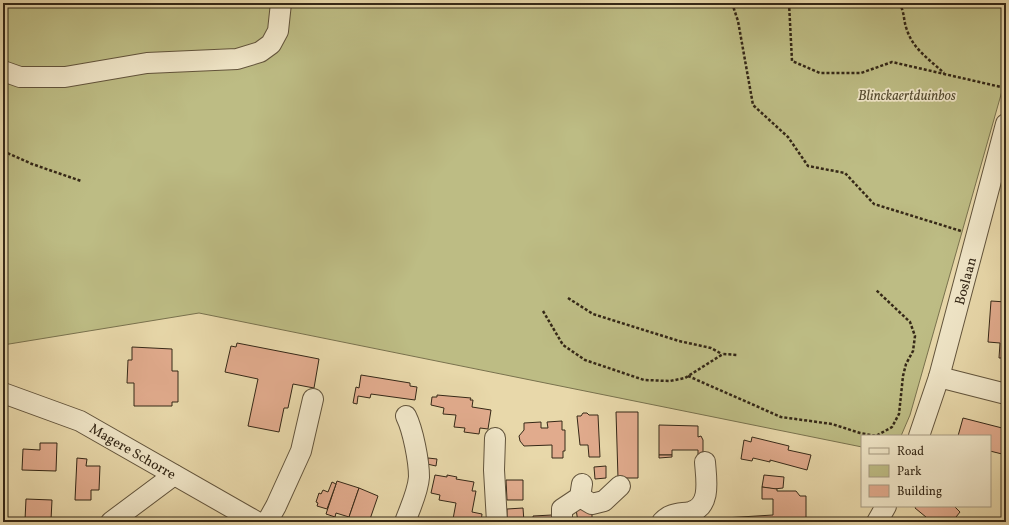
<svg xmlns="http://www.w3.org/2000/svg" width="1009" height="525" font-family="Vollkorn,serif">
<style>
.green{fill:#bdbc84;stroke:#79724e}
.building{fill:#e1ab8d;stroke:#352817}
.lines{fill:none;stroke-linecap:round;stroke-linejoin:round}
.minor-casing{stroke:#62543c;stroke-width:22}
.path{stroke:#352817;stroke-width:2.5;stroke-dasharray:3 2;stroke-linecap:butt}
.minor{stroke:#f0e6c8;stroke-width:20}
.labels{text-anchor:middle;stroke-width:3.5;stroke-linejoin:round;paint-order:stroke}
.park-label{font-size:14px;font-style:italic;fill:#574d32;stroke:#f0e6c8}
.street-label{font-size:14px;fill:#352817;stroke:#f0e6c8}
</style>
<rect width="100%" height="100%" fill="#e8d8aa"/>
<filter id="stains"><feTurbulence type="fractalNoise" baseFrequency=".005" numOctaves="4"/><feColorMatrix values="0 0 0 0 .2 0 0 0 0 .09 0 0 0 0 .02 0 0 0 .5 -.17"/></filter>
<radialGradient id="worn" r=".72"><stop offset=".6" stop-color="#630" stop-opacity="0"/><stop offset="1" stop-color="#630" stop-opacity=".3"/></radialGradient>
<polygon class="green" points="3,3 1006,3 1006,77 910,415 901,436 862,436 862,447 199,313 3,345"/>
<g class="building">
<polygon points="991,301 1006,302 1006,358 999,358 1000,343 988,342"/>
<polygon points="237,343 319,359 314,388 293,384 288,408 284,408 279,432 248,426 258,379 225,372 231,346 236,347"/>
<polygon points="132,347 172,349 172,371 178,371 178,402 172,402 172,406 134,406 134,383 127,383 128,360 132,360"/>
<polygon points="361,375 410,383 410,386 417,387 415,400 371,394 370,398 358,396 357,404 353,403 356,387 359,388"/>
<polygon points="437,395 471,398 470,400 473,400 472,407 491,410 488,429 480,428 479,434 464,432 465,428 454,427 456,415 443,414 444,408 431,405 432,397 437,397"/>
<polygon points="616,412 638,412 638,478 618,478"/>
<polygon points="583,413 587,413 589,415 598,415 600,457 589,457 588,445 580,445 577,416 581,416"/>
<polygon points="963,418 1006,429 1002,454 990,451 990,436 958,436"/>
<polygon points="562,421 562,430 565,430 565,451 563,451 563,458 552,458 552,445 524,446 520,441 519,436 524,430 524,423 541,422 541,428 548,428 547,422"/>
<polygon points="659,425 698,426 698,437 701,436 703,440 703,461 698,461 698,450 672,450 672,455 659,455"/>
<polygon points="752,437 789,446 788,450 811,455 807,470 770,460 770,462 753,458 752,461 741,459 744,440 751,442"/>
<polygon points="40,443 57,443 56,471 22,470 23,449 40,450"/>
<polygon points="659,455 672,455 672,457 659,458"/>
<polygon points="77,458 87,459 86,466 100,466 99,490 91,490 91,500 75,500"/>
<polygon points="428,458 437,459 436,466 427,464"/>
<polygon points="606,466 606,478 595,479 594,467"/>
<polygon points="435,475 447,477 447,475 457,477 456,479 474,482 472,491 476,491 472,512 482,514 481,522 463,522 453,519 456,503 439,500 440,495 431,493"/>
<polygon points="764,475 784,477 783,488 774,489 762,487"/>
<polygon points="506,480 523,480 523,500 507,500"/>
<polygon points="337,481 359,488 349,517 336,513 335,517 326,514"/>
<polygon points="332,482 336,484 327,509 317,506 318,503 316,502 319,493 321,494 323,490 328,492"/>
<polygon points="762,487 777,489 777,491 796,491 800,496 806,496 806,522 724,522 724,518 773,515 773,499 762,499"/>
<polygon points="359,488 378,496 369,522 362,522 349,517"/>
<polygon points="26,499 52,500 51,520 25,520"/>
<polygon points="916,506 954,506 960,512 952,522 932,522 915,508"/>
<polygon points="523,508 524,522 507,522 507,509"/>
<polygon points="592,508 592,521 578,522 576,509"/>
<polygon points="552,515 552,522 534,522 533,516"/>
</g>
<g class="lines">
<defs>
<g id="minor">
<polyline points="3,71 20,77 65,77 147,63 237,59 260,52 271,44 278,31 281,3"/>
<polyline points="939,377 1006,394"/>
<polyline points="3,393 80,421 257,522"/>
<polyline points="919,436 939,377 1006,124"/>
<polyline points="495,438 494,470 497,522"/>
<polyline points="580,497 592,504 604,501 620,486"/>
<polyline points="111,522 174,475"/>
<polyline points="267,522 276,506 301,451 313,399"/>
<path d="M405,522C410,508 418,492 419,477C419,461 413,430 406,416"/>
<polyline points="562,522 562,509 580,497 582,484"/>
<path d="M662,522C670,513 679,514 690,512C712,507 706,478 705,462"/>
<polyline points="877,522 886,506"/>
</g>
</defs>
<use href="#minor" class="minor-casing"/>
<g class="path">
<polyline points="732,3 738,21 753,105 788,137 808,166 845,173 874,204 961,231"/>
<polyline points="789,3 792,61 820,73 861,73 892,62 1001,87 1006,86"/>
<path d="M899,3C905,12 903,20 907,30C913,49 930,60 944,73"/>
<polyline points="3,151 32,164 81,181"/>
<polyline points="568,298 593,314 679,341 711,348 722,354"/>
<polyline points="543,311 563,345 585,360 644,380 670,381 685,378 723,354 738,355"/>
<polyline points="688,376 781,417 832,424 860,433 876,436 892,427 899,414 903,376 906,364 913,351 915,336 910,322 876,290"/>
</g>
<use href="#minor" class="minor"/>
</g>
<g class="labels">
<g class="park-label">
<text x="907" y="100">Blinckaertduinbos</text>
</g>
<g class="street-label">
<text transform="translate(965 281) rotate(-75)" y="5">Boslaan</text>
<text transform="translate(133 451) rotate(30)" y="5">Magere Schorre</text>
</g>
</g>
<rect width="1009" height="525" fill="none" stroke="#e8d8aa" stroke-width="16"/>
<rect x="4" y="4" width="1001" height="517" fill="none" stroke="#352817" stroke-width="2"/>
<rect x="8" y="8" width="993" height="509" fill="none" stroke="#352817"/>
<rect x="861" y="435" width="130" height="72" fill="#f0e6c8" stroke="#a59a81"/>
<rect x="869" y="448" width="20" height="6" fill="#f0e6c8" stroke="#a59a81"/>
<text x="897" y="455" font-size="12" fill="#352817">Road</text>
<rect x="869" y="465" width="20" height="12" fill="#bdbc84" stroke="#a59a81"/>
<text x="897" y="475" font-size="12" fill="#352817">Park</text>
<rect x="869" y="485" width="20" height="12" fill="#e1ab8d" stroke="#a59a81"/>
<text x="897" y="495" font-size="12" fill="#352817">Building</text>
<rect width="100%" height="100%" filter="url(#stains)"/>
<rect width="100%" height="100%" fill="url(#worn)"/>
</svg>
